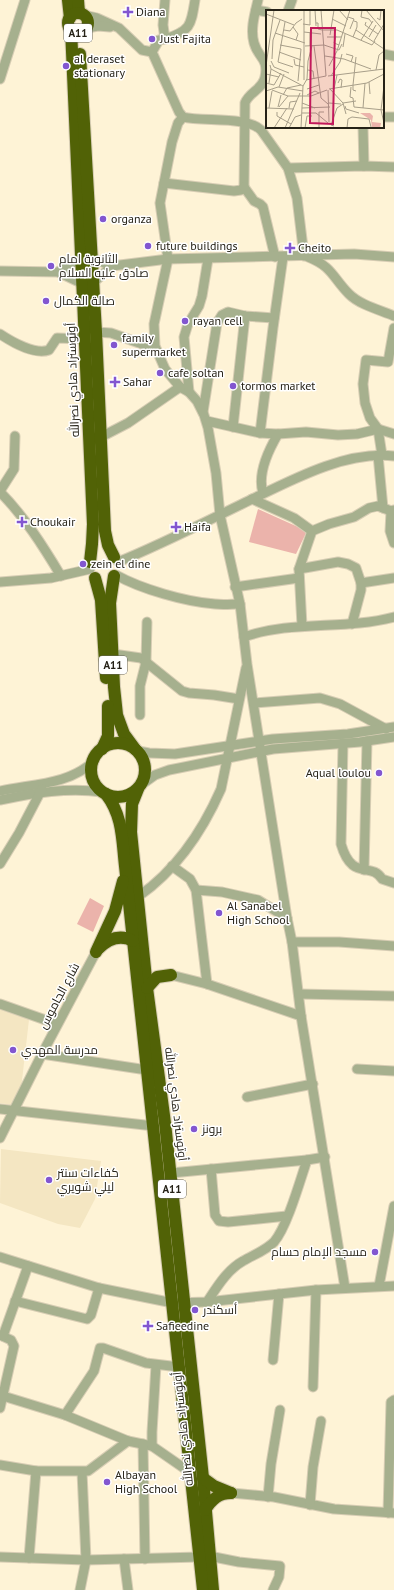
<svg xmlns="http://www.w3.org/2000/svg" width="394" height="1590" font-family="'PT Sans',Cairo,sans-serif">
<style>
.built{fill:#f4e6c2}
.green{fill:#ebb3ab}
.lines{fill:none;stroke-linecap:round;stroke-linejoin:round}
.minor-casing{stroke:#d7cdb4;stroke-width:11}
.highway-casing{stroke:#d7cdb4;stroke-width:14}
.minor{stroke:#a6b08e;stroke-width:9}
.highway{stroke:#516206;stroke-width:12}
.poi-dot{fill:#8256d0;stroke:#fff;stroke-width:1.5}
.labels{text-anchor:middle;stroke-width:3;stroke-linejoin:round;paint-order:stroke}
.shield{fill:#fff;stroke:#67645d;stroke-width:1}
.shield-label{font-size:11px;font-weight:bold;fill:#262217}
.poi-label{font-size:12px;fill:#262217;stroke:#fff;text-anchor:start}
.street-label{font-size:12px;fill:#262217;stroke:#fff}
.inset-road{fill:none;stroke:#a89f8a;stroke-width:1}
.view{fill:#c2185b;fill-opacity:0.15;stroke:#c2185b;stroke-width:2}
.inset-edge{fill:none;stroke:#262217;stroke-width:2}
</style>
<rect width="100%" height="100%" fill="#fef3d6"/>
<g class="built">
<polygon points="0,999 30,1011 21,1089 12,1105 0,1103"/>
<polygon points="1,1149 101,1161 95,1199 80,1228 58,1224 0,1203"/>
</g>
<g class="green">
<polygon points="258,509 307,531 296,554 249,542"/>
<polygon points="90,898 104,906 93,932 77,924"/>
</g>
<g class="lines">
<defs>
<g id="minor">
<polyline points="256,10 267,12"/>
<polyline points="288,11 292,0"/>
<path d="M84,15L97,18L119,28L142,50L152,52L179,112L183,117C203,122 247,116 261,130L288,168L297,198L304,256"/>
<polyline points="87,28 98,26 110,27"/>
<path d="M165,39C191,31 191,25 195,0"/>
<polyline points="152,52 159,40 165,39 163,25 165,0"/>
<polyline points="383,54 394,56"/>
<polyline points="0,79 25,0"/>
<polyline points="183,117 178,123 172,142 160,203 168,259 154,324 155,346 165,369 180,387 189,392 197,401 204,415 208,428 216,473 220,515 240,604 247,664 287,918 292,942 301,1016 345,1288"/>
<polyline points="383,117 394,117"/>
<polyline points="363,127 364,166"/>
<polyline points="288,168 364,166 394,167"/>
<path d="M164,183L234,191L241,190L244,187L245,103C249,92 263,89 265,77C269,58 258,58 254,43C250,29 255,13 258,0"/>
<polyline points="244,187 254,201 260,204 263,207 275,257"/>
<path d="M308,257C333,267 332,277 349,294C360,305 380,310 394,316"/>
<polyline points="0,271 58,272 83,284 93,283 112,266"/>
<polyline points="58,272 81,258 92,258 112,266 168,259 354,254 394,257"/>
<polyline points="96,332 111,333 156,349"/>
<path d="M0,334C12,342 35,355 49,350L57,338L85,339"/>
<polyline points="189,392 184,337 188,324 199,306 202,296 208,259"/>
<polyline points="203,412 217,323 222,315 228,312 245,316 274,318"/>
<polyline points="207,421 260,433 278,434 306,432 338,435 357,434 378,429 394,434"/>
<polyline points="233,427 245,316"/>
<polyline points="260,433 273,328 283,257"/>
<polyline points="101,437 128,423 180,387"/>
<polyline points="378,455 383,508"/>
<polyline points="382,455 378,429 370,418 365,403 363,384 366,360 388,362 394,328"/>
<polyline points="0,491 14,469 15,436"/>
<path d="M0,492C24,516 43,546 61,576"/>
<path d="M263,493C257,474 268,451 278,434"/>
<polyline points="252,499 294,518 312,531"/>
<polyline points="391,511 390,531 394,543"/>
<path d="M118,562C160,545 201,524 242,504C286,483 344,450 394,456"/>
<polyline points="299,569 338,562 348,564 356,568 361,583 394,578"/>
<path d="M116,575C141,589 186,602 215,604C223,605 232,604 240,604"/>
<polyline points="0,582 51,578 90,569"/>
<polyline points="235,587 299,578"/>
<polyline points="352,624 361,590 361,583"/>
<polyline points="302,626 299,569 312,531 329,524 354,517 369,508 378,506 391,511 394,510"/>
<path d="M244,637C292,620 345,630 394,617"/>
<polyline points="113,654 141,658 182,691 189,693 214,695 239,699"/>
<polyline points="254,703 320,698 340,704 386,729"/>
<polyline points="140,715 140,686 146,662 147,622"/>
<path d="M343,743L341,844C352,882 371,861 382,879L394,883"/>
<polyline points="138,751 149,753 175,754 273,739 348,734 394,727"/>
<polyline points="141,785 155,775 169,770 273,749 360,742 394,737"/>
<path d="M0,791C32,784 69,785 94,761"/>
<path d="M0,800C34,793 68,787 102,792"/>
<polyline points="0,864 19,833 42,789"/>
<polyline points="172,866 190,879 196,890 207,984"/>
<polyline points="364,870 367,741"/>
<polyline points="196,890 222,892 258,900 287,918"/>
<path d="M139,896C176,870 203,830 221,789L246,668"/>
<polyline points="292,942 339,942 394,946"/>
<polyline points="171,975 207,984 301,1016"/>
<polyline points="299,994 394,996"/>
<polyline points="0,1004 57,1024"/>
<polyline points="42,1054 147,1070"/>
<polyline points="357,1069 394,1071"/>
<polyline points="247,1097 313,1084"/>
<polyline points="0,1109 154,1126"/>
<polyline points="0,1138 42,1054 96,952"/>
<polyline points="211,1169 215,1215 219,1221 228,1222 287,1216"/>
<polyline points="171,1173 307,1160"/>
<polyline points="0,1257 99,1288 173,1303 207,1302 316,1290 394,1286"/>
<polyline points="379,1286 394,1206"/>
<polyline points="15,1301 87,1319 91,1315 99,1288"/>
<path d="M207,1302C217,1287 227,1270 243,1261C253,1255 265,1251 274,1242C287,1227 300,1181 307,1160L325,1157"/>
<polyline points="0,1335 11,1340 14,1346 0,1408"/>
<polyline points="3,1336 28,1266"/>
<polyline points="273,1360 279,1294"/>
<polyline points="313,1387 316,1290"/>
<polyline points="3,1396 65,1415 128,1441 152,1446 191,1473"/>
<polyline points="65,1415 94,1371 100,1348 103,1348 146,1363 179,1367"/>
<polyline points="143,1444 145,1559"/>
<polyline points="152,1446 152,1432 156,1365"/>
<polyline points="0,1465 36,1471 88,1471 128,1441"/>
<polyline points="231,1493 274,1497 334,1509 394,1513"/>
<polyline points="268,1497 271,1464 280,1410"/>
<polyline points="310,1505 313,1467 321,1421"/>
<polyline points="388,1513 391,1402 394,1400"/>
<polyline points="209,1556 239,1562 280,1566 279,1577 273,1590"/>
<polyline points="0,1557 86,1560 199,1557"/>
<polyline points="29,1558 36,1471"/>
<polyline points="124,1559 128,1590"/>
<polyline points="80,1590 86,1560 82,1472"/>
</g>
<g id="highway">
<polyline points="68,0 70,18"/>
<polyline points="78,0 79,13"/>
<circle cx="78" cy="23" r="10"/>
<polyline points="71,29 93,524 92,544 90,562"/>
<polyline points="80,54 96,332 105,531 108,545 114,557"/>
<polyline points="114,576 110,603 114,687 117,715 124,734 135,749"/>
<polyline points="95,578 101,600 106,678"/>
<circle cx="118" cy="770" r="27"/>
<polyline points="102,749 108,736 108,706"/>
<polyline points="138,789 132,804 131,832 147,988 165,1123 203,1478 213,1590"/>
<path d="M106,794C123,816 122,840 125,866L203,1590"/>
<path d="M98,949C108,939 120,934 133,941"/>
<polyline points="96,952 115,911 123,881"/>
<polyline points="147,988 157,977 171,975"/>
<polyline points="203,1478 214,1486 231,1493"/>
<path d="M205,1510C212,1499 219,1493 231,1493"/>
</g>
</defs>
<use href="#minor" class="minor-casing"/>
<use href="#highway" class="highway-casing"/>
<use href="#minor" class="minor"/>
<use href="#highway" class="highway"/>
</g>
<g class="poi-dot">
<path d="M126 6h4v4h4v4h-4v4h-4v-4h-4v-4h4z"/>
<circle cx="152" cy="39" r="4"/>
<circle cx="66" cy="66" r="4"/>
<circle cx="103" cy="219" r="4"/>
<circle cx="148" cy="246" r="4"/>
<path d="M288 242h4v4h4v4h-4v4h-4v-4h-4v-4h4z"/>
<circle cx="51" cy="266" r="4"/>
<circle cx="46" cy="301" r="4"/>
<circle cx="185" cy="321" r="4"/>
<circle cx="114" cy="345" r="4"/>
<circle cx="160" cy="373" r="4"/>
<path d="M113 376h4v4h4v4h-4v4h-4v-4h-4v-4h4z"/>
<circle cx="233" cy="386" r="4"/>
<path d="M20 516h4v4h4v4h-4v4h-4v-4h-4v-4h4z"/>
<path d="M174 521h4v4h4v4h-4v4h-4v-4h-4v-4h4z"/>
<circle cx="83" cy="564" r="4"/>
<circle cx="379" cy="773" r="4"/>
<circle cx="219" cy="913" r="4"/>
<circle cx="13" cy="1050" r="4"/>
<circle cx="194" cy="1129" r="4"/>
<circle cx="49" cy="1180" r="4"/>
<circle cx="375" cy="1252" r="4"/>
<circle cx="195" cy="1310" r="4"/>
<path d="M146 1320h4v4h4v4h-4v4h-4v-4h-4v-4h4z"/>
<circle cx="107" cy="1482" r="4"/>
</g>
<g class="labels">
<g class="shield">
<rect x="64" y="24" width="28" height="18" rx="3"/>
<rect x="99" y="656" width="28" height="18" rx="3"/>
<rect x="158" y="1180" width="28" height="18" rx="3"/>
</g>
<g class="shield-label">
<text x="78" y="37">A11</text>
<text x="113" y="669">A11</text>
<text x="172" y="1193">A11</text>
</g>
<g class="poi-label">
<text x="136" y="16">Diana</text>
<text x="160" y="43">Just Fajita</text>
<text x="74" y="63">al deraset<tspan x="74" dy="14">stationary</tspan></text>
<text x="111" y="223">organza</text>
<text x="156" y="250">future buildings</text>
<text x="298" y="252">Cheito</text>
<text x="59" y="263">الثانویة امام<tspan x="59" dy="14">صادق عليه السلام</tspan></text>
<text x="54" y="305">صالة الكمال</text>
<text x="193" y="325">rayan cell</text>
<text x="122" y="342">family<tspan x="122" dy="14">supermarket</tspan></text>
<text x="168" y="377">cafe soltan</text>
<text x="123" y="386">Sahar</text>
<text x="241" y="390">tormos market</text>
<text x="30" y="526">Choukair</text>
<text x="184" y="531">Haifa</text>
<text x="91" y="568">zein el dine</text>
<text x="371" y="777" text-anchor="end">Aqual loulou</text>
<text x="227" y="910">Al Sanabel<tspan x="227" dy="14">High School</tspan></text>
<text x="21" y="1054">مدرسة المهدي</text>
<text x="202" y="1133">برونز</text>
<text x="57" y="1177">كفاءات سنتر<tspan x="57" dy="14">ليلي شويري</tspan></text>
<text x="367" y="1256" text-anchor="end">مسجد الإمام حسام</text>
<text x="203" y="1314">أسكندر</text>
<text x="156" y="1330">Safieedine</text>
<text x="115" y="1479">Albayan<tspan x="115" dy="14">High School</tspan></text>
</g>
<g class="street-label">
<text transform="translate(73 380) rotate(-92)" y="4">أوتوستراد هادي نصرالله</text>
<text transform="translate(59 996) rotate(-62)" y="4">شارع الجاموس</text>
<text transform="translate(176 1104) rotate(83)" y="4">أوتوستراد هادي نصرالله</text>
<text transform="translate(183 1429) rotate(-96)" y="4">أوتوستراد هادي نصرالله</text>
</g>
</g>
<g transform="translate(266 10)">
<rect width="118" height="118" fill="#fef3d6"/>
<path d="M94,103H104L107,106L106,112L115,113L114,118H106L105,110Z" fill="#ebb3ab"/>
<path class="inset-road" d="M49,0L50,16M55,0L60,66M73,0L82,10M96,0L95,7L103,9L106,13M100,0L118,21M0,4L28,15M82,7L88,9L84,19M111,8L114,10L115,0M66,9L80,16M19,12L12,52L27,57M100,12L99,15L112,24M50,13H52V19L56,20M37,14L44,15V0M27,17L32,24L30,30M18,20L24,21L30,13L36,9M57,20H71L106,35L109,31M90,20L118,39M38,22L55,24M44,22V36M9,23L39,33M64,25L68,0M70,26L68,33L73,35M61,27H75M87,27L91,17V12L88,11M103,27L110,15M95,30L107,11M108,31L118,14M14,35L35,39M39,36L58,35L73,40L76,34M48,36L55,88L62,94M77,37L79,24M13,42L35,50M80,44L87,46L85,52M59,46L78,49L105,59M90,47L87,75V80L90,81M6,49L7,30L14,10M28,49L29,55L38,57M5,51L8,57L23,63M4,55L5,59L37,76L41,69L42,51L46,36M0,56L8,0M63,56L71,41L84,0M42,60L47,61L48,69M110,60L113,45L118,41M0,64L13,67M62,66L118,59M65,66L74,52L76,44M38,70V0M40,70L60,66M32,71L35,39M103,72L104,84M0,73L8,75L15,63M3,73L5,59M72,73L74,69L76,70L75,78M118,76L115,100L118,113M13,77L18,64M85,77L84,87L87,88L88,97L118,100M41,79L53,75M63,79L101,73L118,64M64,79L77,93L80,104M68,79L71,65M6,80L22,86H45L61,80M62,80L63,112M0,81L12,77L37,81M17,85L21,78L35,75M41,85L49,81L53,83M36,93L49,98M63,93L75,94M77,93L90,91M79,96L80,99L93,103M12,97L15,85M13,97L22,86M0,98L28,99M3,98L6,81M23,98L24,92L31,91M36,98L64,97M97,98L99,73M11,102V106L25,114M36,103H50L62,113M68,116L65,115L71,98L77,94M8,118L21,98M19,118L34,83M23,118L29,107L35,105M35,118L37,76M39,118L41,106H46M53,118V102H58M81,118L82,109L86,107L103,109L105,117"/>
<path class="view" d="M45,18H69L67,114L44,113Z"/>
<rect width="118" height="118" class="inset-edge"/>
</g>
</svg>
